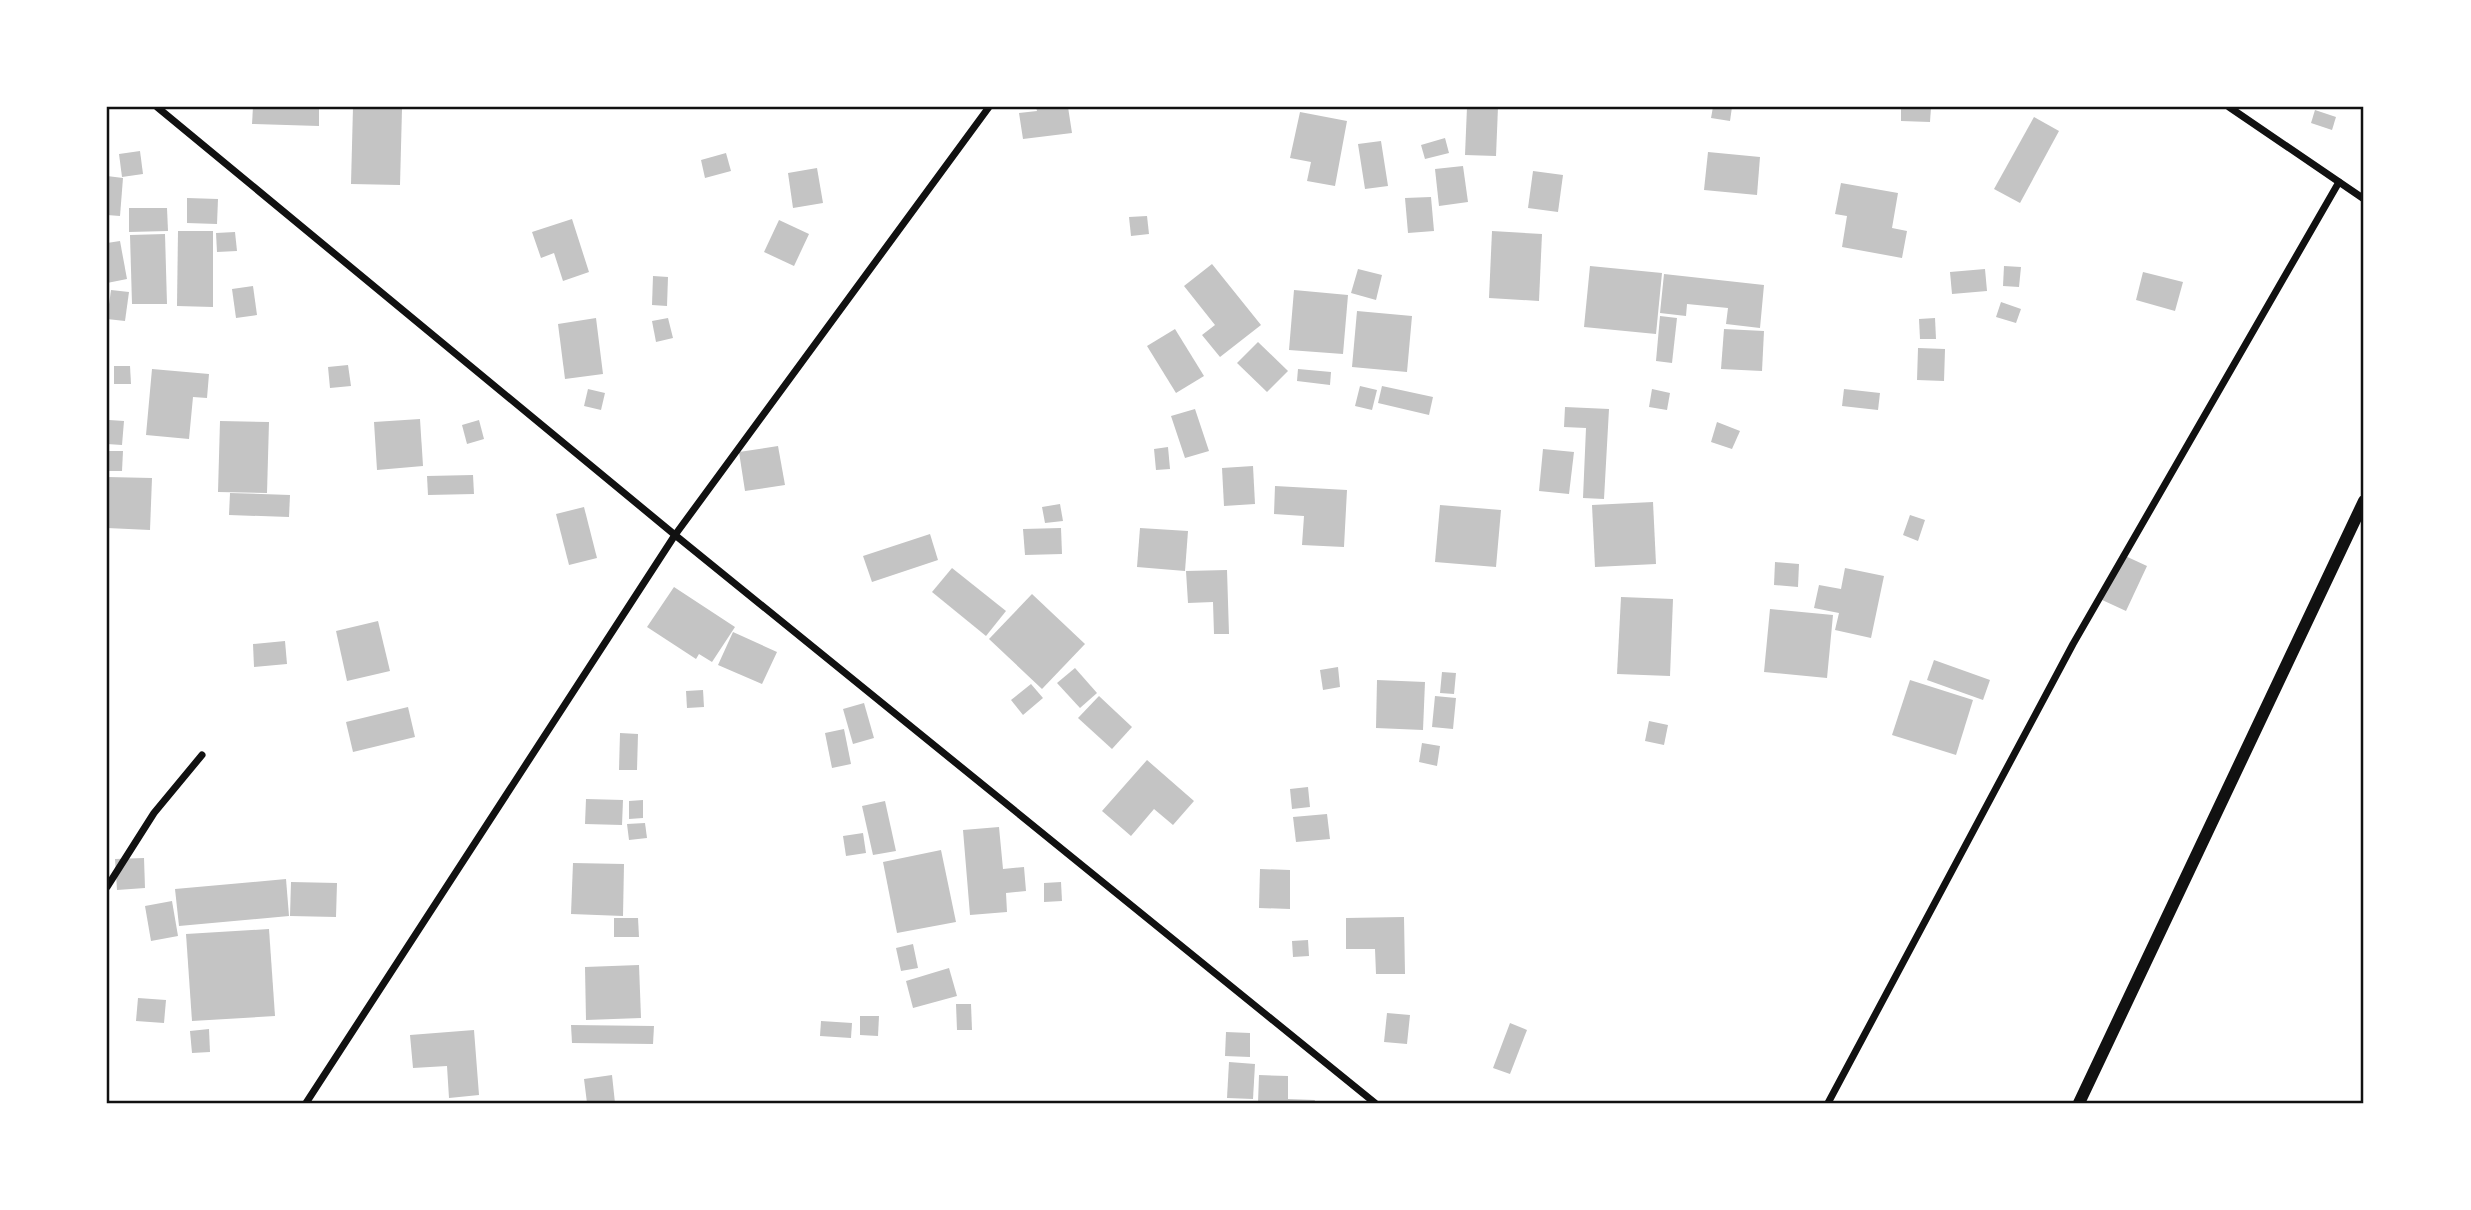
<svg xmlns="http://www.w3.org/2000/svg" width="2471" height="1210" font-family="'Sofia Sans Condensed',sans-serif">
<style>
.building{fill:#c4c4c4}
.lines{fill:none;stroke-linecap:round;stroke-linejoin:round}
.minor{stroke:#111;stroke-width:7}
.tertiary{stroke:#111;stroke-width:12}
.neatline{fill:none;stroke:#111;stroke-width:2.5}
</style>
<rect width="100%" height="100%" fill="#fff"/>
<g class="building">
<polygon points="253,107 319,107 319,126 252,124"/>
<polygon points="353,107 402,109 400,185 351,184"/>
<polygon points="1036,107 1068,107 1072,133 1023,139 1019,113 1037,111"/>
<polygon points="1467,107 1498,107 1496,156 1465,155"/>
<polygon points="1713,107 1732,107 1730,121 1711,118"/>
<polygon points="1901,107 1931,107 1930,122 1901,121"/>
<polygon points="2315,110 2336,117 2332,130 2311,123"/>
<polygon points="1300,112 1347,121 1335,186 1307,181 1311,162 1290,158"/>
<polygon points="2034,117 2059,131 2020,203 1994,189"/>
<polygon points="1445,138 1449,153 1425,159 1421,145"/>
<polygon points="1381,141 1388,186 1365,189 1358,144"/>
<polygon points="140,151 143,174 122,177 119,154"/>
<polygon points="1708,152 1760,157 1757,195 1704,190"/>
<polygon points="726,153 731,171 705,178 701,160"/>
<polygon points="1463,166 1468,202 1439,206 1435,169"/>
<polygon points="817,168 823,203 793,208 788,173"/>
<polygon points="1533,171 1563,175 1558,212 1528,208"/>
<polygon points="107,176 123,178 120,216 107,215"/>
<polygon points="1841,183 1898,193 1892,228 1907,231 1902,258 1842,247 1847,216 1835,214"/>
<polygon points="1431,197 1434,231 1408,233 1405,198"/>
<polygon points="187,198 218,199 217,224 187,223"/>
<polygon points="129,208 167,208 168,231 129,232"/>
<polygon points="1147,216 1149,234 1131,236 1129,217"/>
<polygon points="572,219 589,272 563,281 554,253 541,258 532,232"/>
<polygon points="779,220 809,234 794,266 764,252"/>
<polygon points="178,231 213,231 213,307 177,306"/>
<polygon points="1492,231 1542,234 1539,301 1489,298"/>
<polygon points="235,232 237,251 217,252 216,233"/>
<polygon points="165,234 167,304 132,304 130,235"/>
<polygon points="120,241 127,279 107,283 107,243"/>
<polygon points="1212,264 1261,325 1220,357 1202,335 1215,325 1184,286"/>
<polygon points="1590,266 1662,273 1656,334 1584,327"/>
<polygon points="2004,266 2021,267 2019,287 2003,286"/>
<polygon points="1358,269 1382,275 1376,300 1351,293"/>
<polygon points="1985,269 1987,291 1952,294 1950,272"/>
<polygon points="2143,272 2183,282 2175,311 2136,300"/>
<polygon points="1664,274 1764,285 1760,328 1726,324 1728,308 1687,304 1686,316 1660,313"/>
<polygon points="653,276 668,277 667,306 652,305"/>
<polygon points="253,286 257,315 236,318 232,289"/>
<polygon points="111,290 129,292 125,321 107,319"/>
<polygon points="1294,290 1348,295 1343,354 1289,350"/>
<polygon points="2001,302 2021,309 2016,323 1996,317"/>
<polygon points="1357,311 1412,316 1407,372 1352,367"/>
<polygon points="1660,316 1677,318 1672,363 1656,361"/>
<polygon points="596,318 603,374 565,379 558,324"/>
<polygon points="668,318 673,338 656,342 652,321"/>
<polygon points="1935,318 1936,339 1920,339 1919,319"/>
<polygon points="1175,329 1204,376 1176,393 1147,346"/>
<polygon points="1724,329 1764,331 1762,371 1721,369"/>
<polygon points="1258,342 1288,371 1267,392 1237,363"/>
<polygon points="1918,348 1945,349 1944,381 1917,380"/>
<polygon points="348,365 351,386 330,388 328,367"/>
<polygon points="114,366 130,366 131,384 114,384"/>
<polygon points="152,369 209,374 207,398 193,397 189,439 146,435"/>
<polygon points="1298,369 1331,372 1330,385 1297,381"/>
<polygon points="1360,386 1377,390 1372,410 1355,406"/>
<polygon points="1382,386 1433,397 1429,415 1378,403"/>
<polygon points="588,389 605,393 601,410 584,406"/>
<polygon points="1652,389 1670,393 1667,410 1649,407"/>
<polygon points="1844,389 1880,393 1878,410 1842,406"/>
<polygon points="1565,407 1609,409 1604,499 1583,498 1586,428 1564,427"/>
<polygon points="1195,409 1209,451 1185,458 1171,416"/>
<polygon points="420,419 423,466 377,470 374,422"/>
<polygon points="109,420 124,421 122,445 107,444"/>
<polygon points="479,420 484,439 467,444 462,425"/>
<polygon points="220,421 269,422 267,493 218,492"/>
<polygon points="1717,422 1740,431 1732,449 1711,442"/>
<polygon points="778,446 785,485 745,491 739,452"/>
<polygon points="1168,447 1170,469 1156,470 1154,449"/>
<polygon points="1543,449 1574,452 1569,494 1539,491"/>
<polygon points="107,451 123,451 122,471 107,471"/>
<polygon points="1253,466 1255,504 1224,506 1222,468"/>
<polygon points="473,475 474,494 428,495 427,476"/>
<polygon points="107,477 152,478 150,530 107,528"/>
<polygon points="1275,486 1347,490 1344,547 1302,545 1304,516 1274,514"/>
<polygon points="230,493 290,495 289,517 229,515"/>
<polygon points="1653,502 1656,564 1595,567 1592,505"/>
<polygon points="1060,504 1063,521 1045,523 1042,507"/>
<polygon points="1440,505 1501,510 1496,567 1435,562"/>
<polygon points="584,507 597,558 569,565 556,514"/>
<polygon points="1910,515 1925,520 1918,541 1903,535"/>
<polygon points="1061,528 1062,554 1025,555 1023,529"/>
<polygon points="1140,528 1188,531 1185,571 1137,567"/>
<polygon points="930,534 938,560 872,582 863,556"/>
<polygon points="2121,554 2147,566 2126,611 2100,599"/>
<polygon points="1775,562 1799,564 1798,587 1774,585"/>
<polygon points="952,568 1006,611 986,636 932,592"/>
<polygon points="1845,568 1884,576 1871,638 1835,630 1839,613 1814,608 1819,585 1841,589"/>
<polygon points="1227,570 1229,634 1214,634 1213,602 1188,603 1186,571"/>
<polygon points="674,587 735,627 712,662 699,654 696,659 647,627"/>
<polygon points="1032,594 1085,644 1042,689 989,639"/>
<polygon points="1621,597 1673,599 1670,676 1617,674"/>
<polygon points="1770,609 1833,615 1827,678 1764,672"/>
<polygon points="378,621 390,671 347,681 336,631"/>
<polygon points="733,632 777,652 762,684 718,665"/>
<polygon points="285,641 287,664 254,667 253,644"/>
<polygon points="1934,660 1990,680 1983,700 1927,680"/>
<polygon points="1338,667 1340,687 1323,690 1320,670"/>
<polygon points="1075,668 1097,693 1080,708 1057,683"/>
<polygon points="1442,672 1456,673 1454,694 1440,693"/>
<polygon points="1377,680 1425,682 1423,730 1376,728"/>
<polygon points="1910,680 1973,700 1956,755 1892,735"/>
<polygon points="1031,684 1043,698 1023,715 1011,700"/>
<polygon points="703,690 704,707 687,708 686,691"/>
<polygon points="1099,696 1132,727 1112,749 1078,718"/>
<polygon points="1435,696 1456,698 1453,729 1432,727"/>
<polygon points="864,703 874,738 853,744 843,709"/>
<polygon points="408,707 415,737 353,752 346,722"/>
<polygon points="1649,721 1668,725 1664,745 1645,741"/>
<polygon points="844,729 851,764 832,768 825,733"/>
<polygon points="620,733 638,734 637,770 619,770"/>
<polygon points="1422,743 1440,746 1437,766 1419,762"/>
<polygon points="1147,760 1194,801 1173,825 1154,809 1131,836 1102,811"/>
<polygon points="1308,787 1310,807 1292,809 1290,789"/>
<polygon points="586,799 623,800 622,825 585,824"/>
<polygon points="643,800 643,818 629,819 629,801"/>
<polygon points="885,801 896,851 873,855 862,806"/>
<polygon points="1327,814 1330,839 1296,842 1293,817"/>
<polygon points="645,823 647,838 629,840 627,824"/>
<polygon points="999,827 1003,869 1024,867 1026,891 1006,893 1007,912 970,915 963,830"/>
<polygon points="863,833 866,853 846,856 843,836"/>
<polygon points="941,850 956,922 897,933 883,862"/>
<polygon points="144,858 145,888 117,890 115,859"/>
<polygon points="573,863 624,864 623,916 571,914"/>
<polygon points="1260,869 1290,870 1290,909 1259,908"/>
<polygon points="286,879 289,916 179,926 175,889"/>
<polygon points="291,882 337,883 336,917 290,916"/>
<polygon points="1061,882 1062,901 1044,902 1044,883"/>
<polygon points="172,901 178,936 151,941 145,906"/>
<polygon points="1404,917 1405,974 1376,974 1375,949 1346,949 1346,918"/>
<polygon points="614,918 638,918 639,937 614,937"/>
<polygon points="269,929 275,1016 192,1021 186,934"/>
<polygon points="1308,940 1309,956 1293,957 1292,941"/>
<polygon points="913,944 918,968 901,971 896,948"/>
<polygon points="639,965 641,1018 586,1020 585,967"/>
<polygon points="949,968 957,996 913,1008 906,981"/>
<polygon points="138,998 166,1000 164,1023 136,1021"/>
<polygon points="956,1004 971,1004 972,1030 957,1030"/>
<polygon points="1387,1013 1410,1015 1407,1044 1384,1042"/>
<polygon points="860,1016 879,1016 878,1036 860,1035"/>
<polygon points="821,1021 852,1023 851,1038 820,1036"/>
<polygon points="1510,1023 1527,1030 1510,1074 1493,1068"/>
<polygon points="571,1025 654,1026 653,1044 572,1043"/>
<polygon points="209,1029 210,1052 192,1053 190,1031"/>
<polygon points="474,1030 479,1095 449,1098 447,1066 413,1068 410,1035"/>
<polygon points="1226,1032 1250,1033 1250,1057 1225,1056"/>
<polygon points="1229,1062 1255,1064 1253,1099 1227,1098"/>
<polygon points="612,1075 615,1103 587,1103 584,1079"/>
<polygon points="1259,1075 1288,1076 1288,1099 1315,1100 1314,1103 1258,1103"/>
</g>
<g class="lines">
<g class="minor">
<polyline points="157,107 675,535 1375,1103"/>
<polyline points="2229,107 2364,199"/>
<polyline points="107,887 154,813 202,755"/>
<polyline points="306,1103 675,535 989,107"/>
<polyline points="1828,1103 2073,644 2339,182"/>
</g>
<polyline class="tertiary" points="2079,1103 2364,501"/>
</g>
<rect width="2471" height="1210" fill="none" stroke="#ffffff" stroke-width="217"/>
<rect x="108" y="108" width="2254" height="994" class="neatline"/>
</svg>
